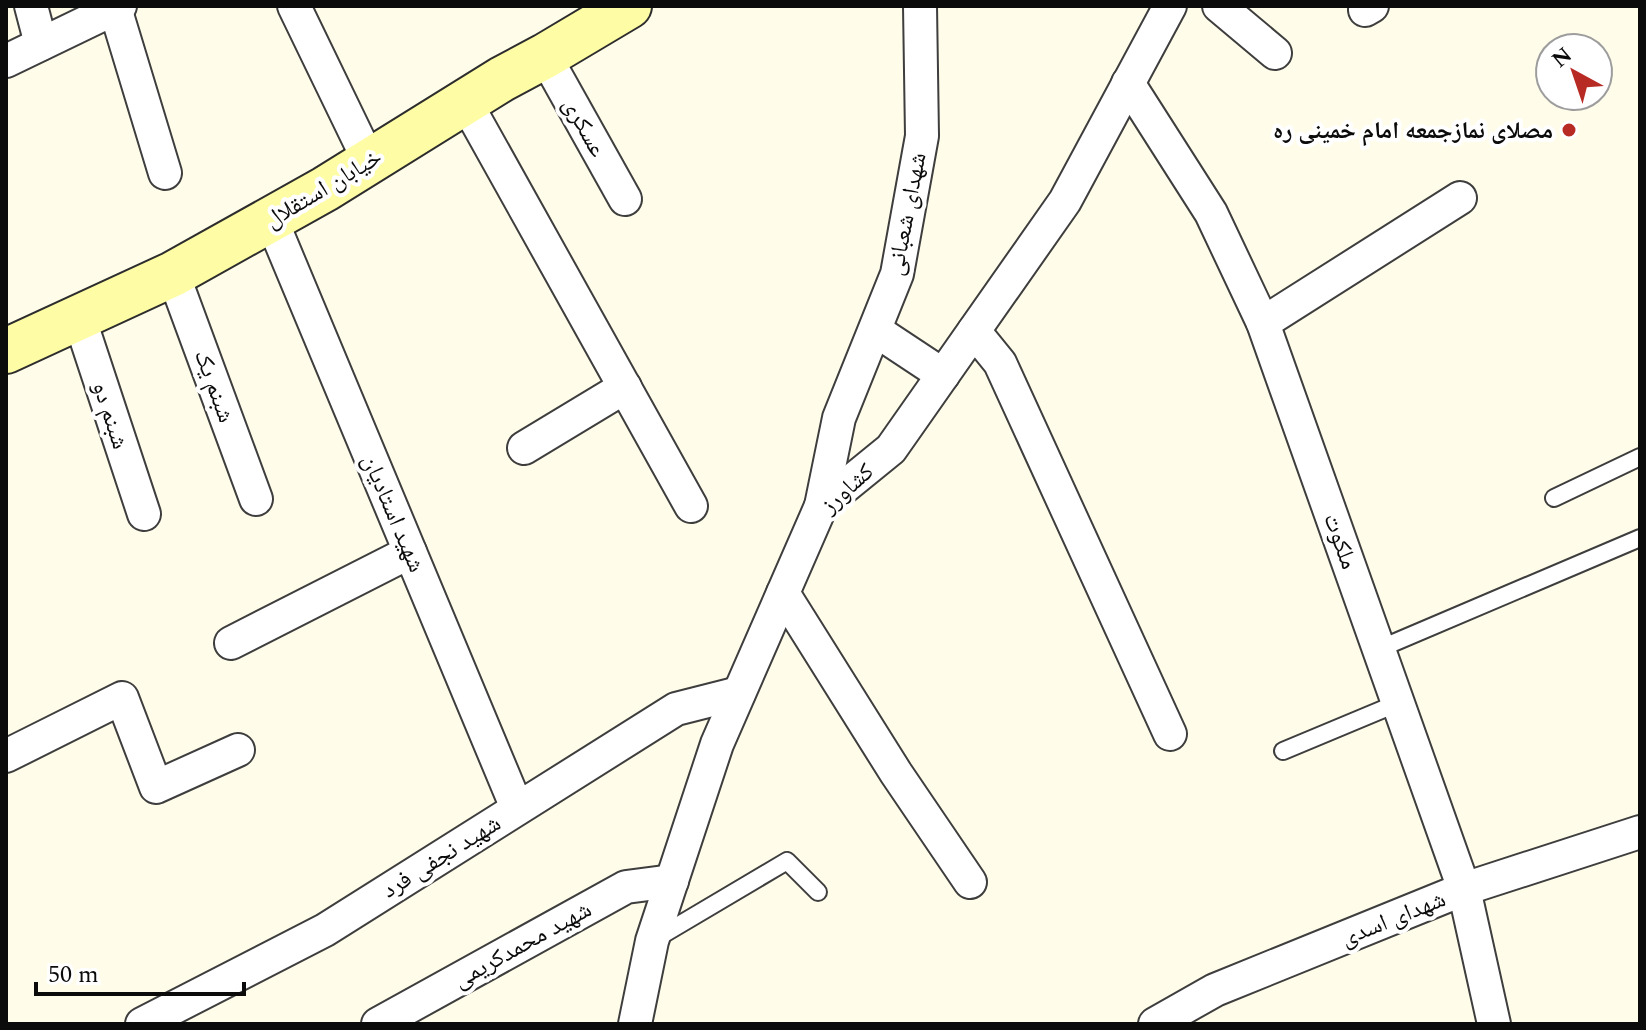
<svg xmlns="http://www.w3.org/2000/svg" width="1646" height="1030" font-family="Spectral,'Noto Naskh Arabic',serif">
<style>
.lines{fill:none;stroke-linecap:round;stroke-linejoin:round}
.lane-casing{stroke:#3e3e3e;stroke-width:20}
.street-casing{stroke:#3e3e3e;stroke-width:36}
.secondary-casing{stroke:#2d2d2d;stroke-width:48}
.lane{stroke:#fff;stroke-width:16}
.street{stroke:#fff;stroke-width:32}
.secondary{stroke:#fefca5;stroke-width:44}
.poi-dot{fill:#b82b25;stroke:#fff;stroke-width:3}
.labels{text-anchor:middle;stroke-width:8;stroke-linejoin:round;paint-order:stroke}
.street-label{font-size:24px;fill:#0b0b0b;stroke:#fff}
.poi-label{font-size:24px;font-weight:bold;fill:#0b0b0b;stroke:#fff;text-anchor:end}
</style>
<rect width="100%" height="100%" fill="#fffce9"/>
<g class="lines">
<defs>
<g id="lane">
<polyline points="1554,498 1640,457"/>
<polyline points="1379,649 1640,538"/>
<polyline points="1283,751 1398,703"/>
<polyline points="657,938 787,861 818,892"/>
</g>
<g id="street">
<polyline points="31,6 41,44"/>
<polyline points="294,6 369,161"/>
<polyline points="1219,6 1275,53"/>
<polyline points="115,8 165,173"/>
<polyline points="1365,10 1372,6"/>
<polyline points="545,56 625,199"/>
<polyline points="6,61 120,6"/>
<polyline points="1128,83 1211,213 1263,323 1464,889 1494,1024"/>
<polyline points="465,101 691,506"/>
<polyline points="271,219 517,808"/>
<polyline points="173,274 256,499"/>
<polyline points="79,317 144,514"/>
<polyline points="1263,323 1460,198"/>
<polyline points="875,330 943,375"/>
<polyline points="974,331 1000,363 1170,734"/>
<polyline points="524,448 625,387"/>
<polyline points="821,506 839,418 897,274 922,136 920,6"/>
<polyline points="783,593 896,773 970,882"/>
<polyline points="231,643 410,552"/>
<polyline points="6,756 122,698 156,787 238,750"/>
<polyline points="142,1024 325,930 676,709 739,693"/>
<polyline points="378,1024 626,887 672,881"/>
<polyline points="635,1024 652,941 717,744 821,506 891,449 1065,201 1170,6"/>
<polyline points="1155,1024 1215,990 1464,889 1640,832"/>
</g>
<polyline id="secondary" points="6,351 173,274 325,189 502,79 545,56 629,6"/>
</defs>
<use href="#lane" class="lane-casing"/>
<use href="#street" class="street-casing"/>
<use href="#secondary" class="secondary-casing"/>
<use href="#lane" class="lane"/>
<use href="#street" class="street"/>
<use href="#secondary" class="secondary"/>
</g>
<circle class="poi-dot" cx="1569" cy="130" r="8"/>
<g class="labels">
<g class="street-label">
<text transform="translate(585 127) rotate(61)" y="8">عسکری</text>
<text transform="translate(323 188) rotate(-31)" y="8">خیابان استقلال</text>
<text transform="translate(906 214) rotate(-79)" y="8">شهدای شعبانی</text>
<text transform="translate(215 386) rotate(70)" y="8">شبنم یک</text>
<text transform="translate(111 415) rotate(72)" y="8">شبنم دو</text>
<text transform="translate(847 488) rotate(-42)" y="8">کشاورز</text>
<text transform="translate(394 513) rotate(67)" y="8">شهید استادیان</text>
<text transform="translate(1341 541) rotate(70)" y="8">ملکوت</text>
<text transform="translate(441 856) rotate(-32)" y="8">شهید نجفی فرد</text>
<text transform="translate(1393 918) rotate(-22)" y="8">شهدای اسدی</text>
<text transform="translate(522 944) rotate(-29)" y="8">شهید محمدکریمی</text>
</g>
<g class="poi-label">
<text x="1553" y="138">مصلای نمازجمعه امام خمینی ره</text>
</g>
</g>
<rect width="1646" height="1030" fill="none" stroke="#0b0b0b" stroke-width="16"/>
<g transform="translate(1574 72) rotate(320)"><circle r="38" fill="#ffffff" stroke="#9d9d9d" stroke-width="2"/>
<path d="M0-6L14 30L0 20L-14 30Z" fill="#b82b25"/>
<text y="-12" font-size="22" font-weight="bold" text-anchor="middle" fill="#0b0b0b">N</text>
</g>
<path d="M36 982v12h208v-12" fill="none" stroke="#0b0b0b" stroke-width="4"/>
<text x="48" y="982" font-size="24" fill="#0b0b0b" stroke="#ffffff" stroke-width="6" paint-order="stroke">50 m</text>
</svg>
